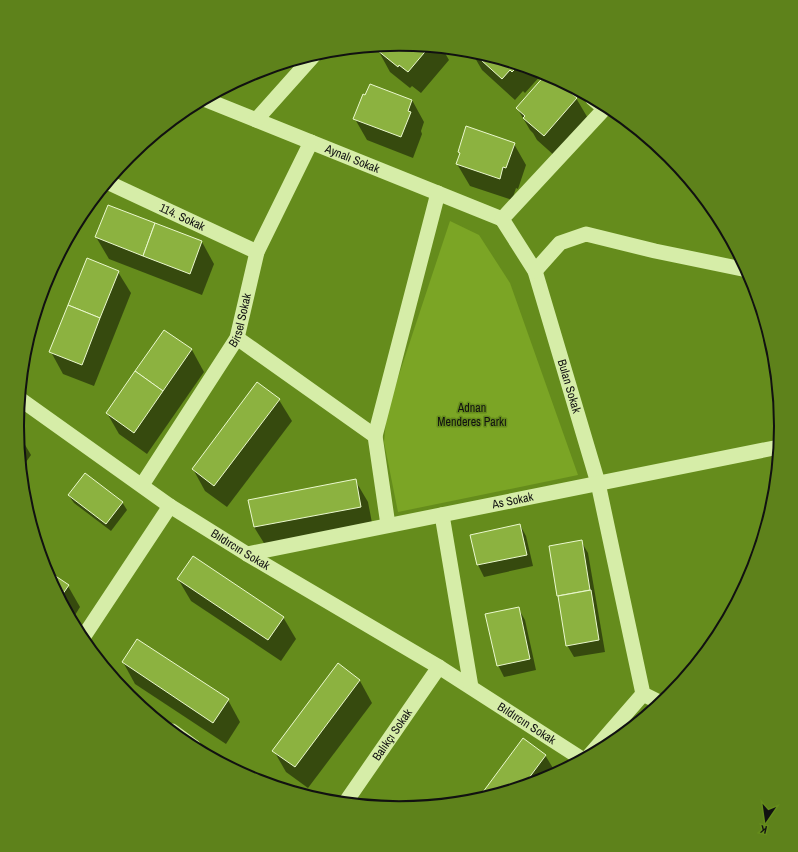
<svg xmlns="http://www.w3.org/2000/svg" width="798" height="852" font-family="'Archivo Narrow',sans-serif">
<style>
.green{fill:#7ba525}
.shadow{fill:#0007}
.building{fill:#8cb240;stroke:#ebf9ce}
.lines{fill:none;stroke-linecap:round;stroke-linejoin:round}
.street{stroke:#d6eda8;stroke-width:15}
.labels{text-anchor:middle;stroke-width:3;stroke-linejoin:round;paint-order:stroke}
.street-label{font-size:12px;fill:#111;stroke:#658c1c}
.park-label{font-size:12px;fill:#111;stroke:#658c1c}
.rim{fill:none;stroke:#111;stroke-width:2}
</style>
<rect width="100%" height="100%" fill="#658c1c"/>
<polygon class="green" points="450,221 479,235 510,283 578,475 398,512 384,442 387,411"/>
<g class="shadow">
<polygon points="399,44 442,48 449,60 421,93 412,86 410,88 390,72 378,50 381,46"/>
<polygon points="471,51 540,72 542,74 525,93 523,91 515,100 482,70"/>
<polygon points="576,98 589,120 556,157 537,140 533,133 530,130 517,108"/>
<polygon points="412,100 424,122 421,131 422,134 413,158 367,140 355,119"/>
<polygon points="514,144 526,165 518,189 516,188 512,200 470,186 457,164 461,154 459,152"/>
<polygon points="108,206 202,242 214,264 202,295 109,259 96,237"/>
<polygon points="118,272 131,293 94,386 63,374 51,352"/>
<polygon points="164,331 192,350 204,372 147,454 119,434 107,413"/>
<polygon points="279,400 292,421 227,507 205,491 193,469"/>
<polygon points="18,433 31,455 21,469"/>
<polygon points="355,480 368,502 373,528 267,548 254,527"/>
<polygon points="69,496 122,502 127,510 111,531 74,503"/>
<polygon points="520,525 526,536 533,566 484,577 478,565 471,536"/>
<polygon points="581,541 588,553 605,652 574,657 567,645 550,547"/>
<polygon points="46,572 68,586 80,607 72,620"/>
<polygon points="178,579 283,617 296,639 281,661 191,601"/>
<polygon points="518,608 525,620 536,670 504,677 498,665"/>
<polygon points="123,662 228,700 240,722 226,744 135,684"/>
<polygon points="338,665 360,681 372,703 308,788 286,772 274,751"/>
<polygon points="545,755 556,773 545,779 479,799"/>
</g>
<g class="building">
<polygon points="399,44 429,47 408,72 399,65 398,67 377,50 380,46"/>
<polygon points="471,51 474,51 519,65 512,72 510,70 502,79"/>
<polygon points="546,74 555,82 556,80 577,98 544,136 523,118 525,116 516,108"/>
<polygon points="370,84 412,100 408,111 411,112 401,137 353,119 363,94 365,95"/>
<polygon points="466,126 515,143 506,168 503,167 500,179 456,164 460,153 458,152"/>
<polygon points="108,205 155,223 143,256 95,237"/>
<polygon points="155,223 202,241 190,274 143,256"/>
<polygon points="87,258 119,271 100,318 68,305"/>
<polygon points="68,305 100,318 82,365 49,352"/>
<polygon points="164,330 192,349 163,391 135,371"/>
<polygon points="135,371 163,391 134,433 106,413"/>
<polygon points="257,382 280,399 214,486 192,469"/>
<polygon points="85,473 123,502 106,524 68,495"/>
<polygon points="356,479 361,507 254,527 248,500"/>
<polygon points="520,524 527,555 477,565 470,535"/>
<polygon points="582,540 590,590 557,596 549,546"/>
<polygon points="193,556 284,617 268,640 177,579"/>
<polygon points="45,569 69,585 60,598 46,572"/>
<polygon points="591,590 599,640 566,646 558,596"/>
<polygon points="519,607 530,659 497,666 485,614"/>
<polygon points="137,639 229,699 213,723 122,662"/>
<polygon points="338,663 360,680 295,767 272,751"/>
<polygon points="523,738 546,755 523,786 477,800"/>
</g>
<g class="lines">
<g class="street">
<polyline points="592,98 605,109"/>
<path id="s1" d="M204,99L502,219"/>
<path id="s2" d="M607,106L502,219L535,271L598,483L643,694L661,703"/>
<polyline points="256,120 315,54"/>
<path id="s3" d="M107,182L257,252"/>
<polyline points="535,271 560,243 586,234 655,251 747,270"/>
<polyline points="237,338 375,436 388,525"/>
<path id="s4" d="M20,399L170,506L247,554L439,667L582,759"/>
<polyline points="375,436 438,193"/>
<path id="s5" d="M142,485L237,338L257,252L311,142"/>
<polyline points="442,515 471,687"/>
<path id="s6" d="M247,554L779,447"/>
<polyline points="82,639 170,506"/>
<polyline points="172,731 194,747"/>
<polyline points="589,756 643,694"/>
<path id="s7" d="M345,803L439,667"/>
</g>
</g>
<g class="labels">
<g class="street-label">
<text dy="4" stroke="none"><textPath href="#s1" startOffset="160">Aynalı Sokak</textPath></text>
<text dy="4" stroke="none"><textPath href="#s3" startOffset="83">114. Sokak</textPath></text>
<text dy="4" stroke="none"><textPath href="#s5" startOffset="193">Birsel Sokak</textPath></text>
<text dy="4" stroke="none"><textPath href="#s2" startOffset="336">Bulan Sokak</textPath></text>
<text dy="4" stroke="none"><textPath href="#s6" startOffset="271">As Sokak</textPath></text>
<text dy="4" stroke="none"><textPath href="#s4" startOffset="267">Bıldırcın Sokak</textPath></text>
<text dy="4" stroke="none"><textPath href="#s4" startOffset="602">Bıldırcın Sokak</textPath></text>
<text dy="4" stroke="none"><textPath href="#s7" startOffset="83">Balıkçı Sokak</textPath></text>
</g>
<g class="park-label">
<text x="472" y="412">Adnan<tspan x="472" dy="14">Menderes Parkı</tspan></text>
</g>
</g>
<path d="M0 0H798V852H0ZM24 426a375 375 0 1 1 750 0a375 375 0 1 1-750 0Z" fill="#5e821b" fill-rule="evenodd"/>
<path class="rim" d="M24 426a375 375 0 1 1 750 0a375 375 0 1 1-750 0Z"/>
<g transform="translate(766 820) rotate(193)" stroke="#658c1c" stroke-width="3" paint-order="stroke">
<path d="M0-3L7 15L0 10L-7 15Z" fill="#111111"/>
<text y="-6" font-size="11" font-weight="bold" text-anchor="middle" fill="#111111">K</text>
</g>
</svg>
